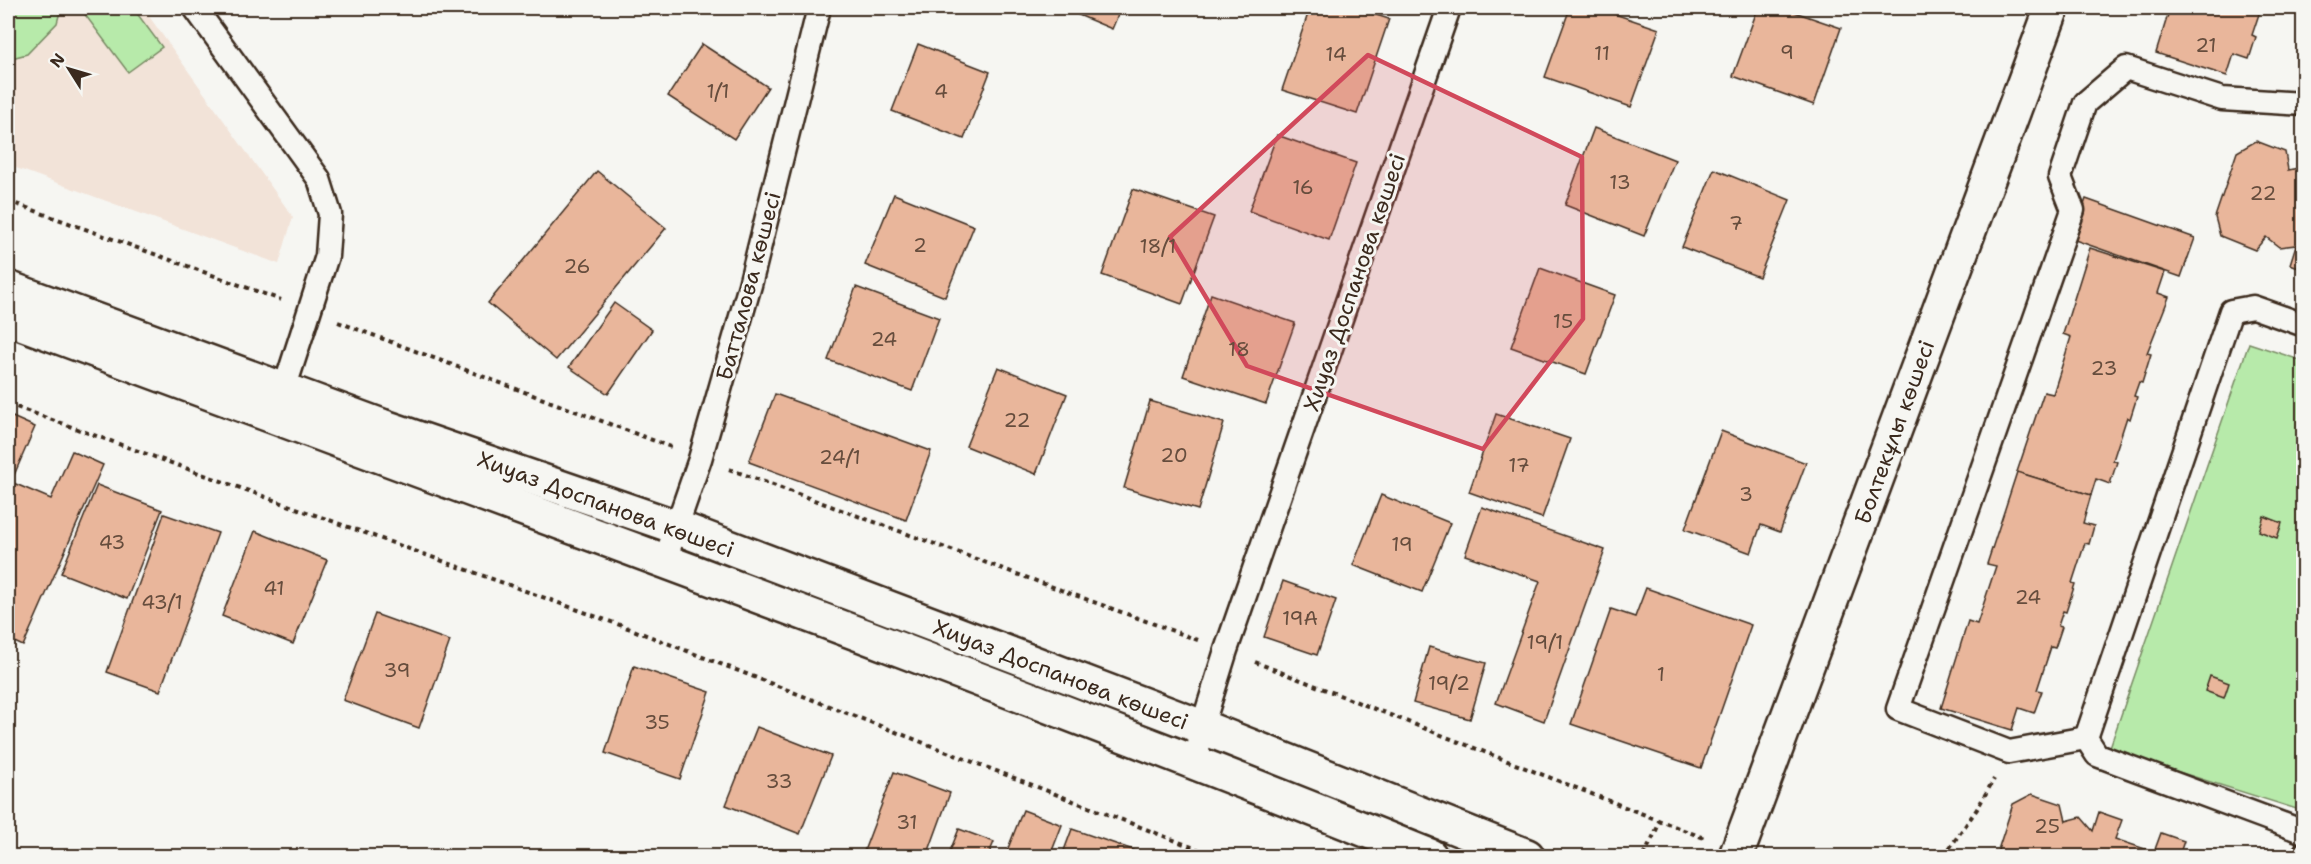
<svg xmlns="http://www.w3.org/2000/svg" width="2311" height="864" font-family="'Shantell Sans',sans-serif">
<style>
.built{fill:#f2e3d8}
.green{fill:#b7eaaa;stroke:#798a64;stroke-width:1.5}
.building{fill:#e9b69b;stroke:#3b2a1e;stroke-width:1.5}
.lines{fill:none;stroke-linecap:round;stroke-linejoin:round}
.service-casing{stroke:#3b2a1e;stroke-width:27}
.tertiary-casing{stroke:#3b2a1e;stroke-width:38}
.path{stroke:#3b2a1e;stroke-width:4;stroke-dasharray:4.5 4.5;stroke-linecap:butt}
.service{stroke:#f6f6f2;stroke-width:22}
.tertiary{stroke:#f6f6f2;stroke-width:33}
.marked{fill:#d1495b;fill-opacity:0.2;stroke:#d1495b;stroke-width:4.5;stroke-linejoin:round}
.labels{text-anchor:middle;stroke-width:6;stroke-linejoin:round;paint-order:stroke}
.number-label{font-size:20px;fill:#664d3d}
.street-label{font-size:22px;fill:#3b2a1e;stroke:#f6f6f2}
</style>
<rect width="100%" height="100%" fill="#f6f6f2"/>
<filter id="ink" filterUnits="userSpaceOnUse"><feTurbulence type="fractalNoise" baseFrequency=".0167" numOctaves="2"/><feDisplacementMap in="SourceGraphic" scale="12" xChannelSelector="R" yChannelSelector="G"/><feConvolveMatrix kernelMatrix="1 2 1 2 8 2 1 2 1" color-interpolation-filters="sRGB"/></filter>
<g filter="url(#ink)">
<polygon class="built" points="8,8 143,8 293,217 279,264 8,165"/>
<g class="green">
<polygon points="8,8 61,8 57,23 27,54 8,59"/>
<polygon points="80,8 133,8 162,47 128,72"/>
<polygon points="2249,343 2303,361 2303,811 2109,750"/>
</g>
<g class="building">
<polygon points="1062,8 1121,8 1112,29"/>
<polygon points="1310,8 1354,8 1389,19 1357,114 1282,90"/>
<polygon points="1570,8 1597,8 1659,29 1631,107 1545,77"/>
<polygon points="1758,8 1783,8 1841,28 1814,105 1733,76"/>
<polygon points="2170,8 2261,8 2252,35 2256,37 2249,59 2234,54 2227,76 2156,53"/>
<polygon points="702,44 768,87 734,139 668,96"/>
<polygon points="918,44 990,72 964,139 892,111"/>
<polygon points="1594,128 1675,160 1644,236 1565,205"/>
<polygon points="1277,135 1356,163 1329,240 1249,211"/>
<polygon points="2256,141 2285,152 2288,170 2304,167 2304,269 2290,264 2296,245 2279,247 2266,237 2255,250 2220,236 2215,217 2237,152"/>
<polygon points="1714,169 1790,200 1759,277 1682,247"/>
<polygon points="597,171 666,228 556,360 488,303"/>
<polygon points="1133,189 1214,217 1182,304 1102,275"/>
<polygon points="894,194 974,226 945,297 865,265"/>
<polygon points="2086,199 2195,238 2181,277 2072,239"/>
<polygon points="2090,248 2165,272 2158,293 2169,297 2147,353 2151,354 2142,383 2139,382 2134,396 2137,397 2130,419 2127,417 2113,460 2117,462 2110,484 2096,479 2091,495 2017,472 2044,392 2053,394 2071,337 2063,334"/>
<polygon points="1540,268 1615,295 1586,374 1511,347"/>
<polygon points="856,287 939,318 912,391 828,360"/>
<polygon points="1211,294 1295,323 1266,404 1183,376"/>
<polygon points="614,303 652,330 608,394 569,367"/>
<polygon points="998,367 1067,394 1036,474 966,446"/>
<polygon points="775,394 931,451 906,520 749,462"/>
<polygon points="1150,401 1224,423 1198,510 1124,488"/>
<polygon points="1496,414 1570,439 1542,518 1469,492"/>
<polygon points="8,415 35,427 11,482 51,499 72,451 103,465 23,646 8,639"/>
<polygon points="1721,431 1806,463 1780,532 1761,525 1751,553 1685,529"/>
<polygon points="2017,472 2091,495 2083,523 2094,526 2089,544 2085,543 2072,583 2075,584 2066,612 2063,611 2058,626 2062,627 2055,648 2051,647 2037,690 2042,691 2034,713 2019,708 2012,730 1941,708 1968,621 1977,624 1996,566 1987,564"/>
<polygon points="97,485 162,510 127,599 61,573"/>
<polygon points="1381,495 1450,523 1422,592 1353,565"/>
<polygon points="1482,507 1605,550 1544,721 1496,703 1540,581 1465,555"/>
<polygon points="164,514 218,533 160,691 107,672"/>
<polygon points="2264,516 2282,523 2277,538 2259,531"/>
<polygon points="255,531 327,560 293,644 222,616"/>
<polygon points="1283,581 1336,600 1317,655 1264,637"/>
<polygon points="1646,588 1751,625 1701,768 1571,724 1611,609 1635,617"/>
<polygon points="375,614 450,641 419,728 343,700"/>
<polygon points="1429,647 1486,663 1470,719 1413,703"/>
<polygon points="634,666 710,692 680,779 605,753"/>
<polygon points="2210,676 2229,683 2224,698 2205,691"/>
<polygon points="757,727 831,756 800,834 726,805"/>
<polygon points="894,772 950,793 927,856 879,856 864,851"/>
<polygon points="2032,794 2062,804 2066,821 2081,817 2093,831 2099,812 2122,820 2115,839 2154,852 2161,833 2184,841 2179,856 1996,856 2013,804"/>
<polygon points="1023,810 1062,825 1050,856 1005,856"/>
<polygon points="959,829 994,842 988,856 948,856"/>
<polygon points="1072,829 1142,853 1141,856 1062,856"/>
<polygon points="2211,850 2229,856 2209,856"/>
</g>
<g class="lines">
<defs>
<g id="service">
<polyline points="195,8 319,179 330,214 327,256 280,402"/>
<polyline points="2304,325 2253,307 2231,311 2086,738 2097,755 2304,832"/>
<polyline points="665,560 700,459 750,285 819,8"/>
<polyline points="2086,738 2009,752 1898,709 2073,210 2060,177 2085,103 2126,68 2222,99 2304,104"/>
<polyline points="1196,762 1202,727 1226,650 1449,8"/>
<polyline points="2303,856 2304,854"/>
</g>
<g id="tertiary">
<polyline points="8,288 382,426 676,527 1202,727 1527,856"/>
<path d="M8,318C483,495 960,666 1430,856"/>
<polyline points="1736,856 2052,8"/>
</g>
</defs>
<use href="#service" class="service-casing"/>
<use href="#tertiary" class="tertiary-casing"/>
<g class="path">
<polyline points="8,201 281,300"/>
<polyline points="338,322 671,447"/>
<polyline points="8,404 628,628 1215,856"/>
<polyline points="729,469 1198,640"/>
<polyline points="1255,662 1704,838"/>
<polyline points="1644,856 1660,822"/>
<polyline points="1944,856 1977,809 1994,779"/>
</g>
<use href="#service" class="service"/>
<use href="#tertiary" class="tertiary"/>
</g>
</g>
<path class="marked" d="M1368,55L1582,157L1583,319L1483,449L1247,366L1170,237Z"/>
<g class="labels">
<g class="number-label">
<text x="2206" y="52">21</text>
<text x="1787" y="59">9</text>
<text x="1602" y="60">11</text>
<text x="1336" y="61">14</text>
<text x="718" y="98">1/1</text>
<text x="941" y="98">4</text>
<text x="1620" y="189">13</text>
<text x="1303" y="194">16</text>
<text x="2263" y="200">22</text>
<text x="1736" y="230">7</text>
<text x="920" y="252">2</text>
<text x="1158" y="253">18/1</text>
<text x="577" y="273">26</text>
<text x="1563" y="328">15</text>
<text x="884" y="346">24</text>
<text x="1239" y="356">18</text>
<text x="2104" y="375">23</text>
<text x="1017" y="427">22</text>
<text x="1174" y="462">20</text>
<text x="840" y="464">24/1</text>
<text x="1519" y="472">17</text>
<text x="1746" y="501">3</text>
<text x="112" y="549">43</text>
<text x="1402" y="551">19</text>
<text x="274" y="595">41</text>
<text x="2028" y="604">24</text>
<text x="162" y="609">43/1</text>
<text x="1300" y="625">19А</text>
<text x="1545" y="649">19/1</text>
<text x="397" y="677">39</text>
<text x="1661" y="681">1</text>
<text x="1449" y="690">19/2</text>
<text x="657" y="729">35</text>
<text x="779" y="788">33</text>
<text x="907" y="829">31</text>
<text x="2047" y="833">25</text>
</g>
<g class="street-label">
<text transform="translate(1354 282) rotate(-71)" y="8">Хиуаз Доспанова көшесі</text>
<text transform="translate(748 286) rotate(-75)" y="8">Батталова көшесі</text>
<text transform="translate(1894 432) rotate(-70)" y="8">Болтекұлы көшесі</text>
<text transform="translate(606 504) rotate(20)" y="8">Хиуаз Доспанова көшесі</text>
<text transform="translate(1061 674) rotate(21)" y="8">Хиуаз Доспанова көшесі</text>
</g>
</g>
<rect width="2311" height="864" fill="none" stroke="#f6f6f2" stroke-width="30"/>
<rect x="15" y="15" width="2281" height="834" fill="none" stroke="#3b2a1e" stroke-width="2" filter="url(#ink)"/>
<g transform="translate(69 69) rotate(307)" stroke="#f6f6f2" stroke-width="4.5" paint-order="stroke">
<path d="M0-4.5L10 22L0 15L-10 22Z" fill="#3b2a1e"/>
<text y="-9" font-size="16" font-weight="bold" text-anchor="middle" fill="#3b2a1e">N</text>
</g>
</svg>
